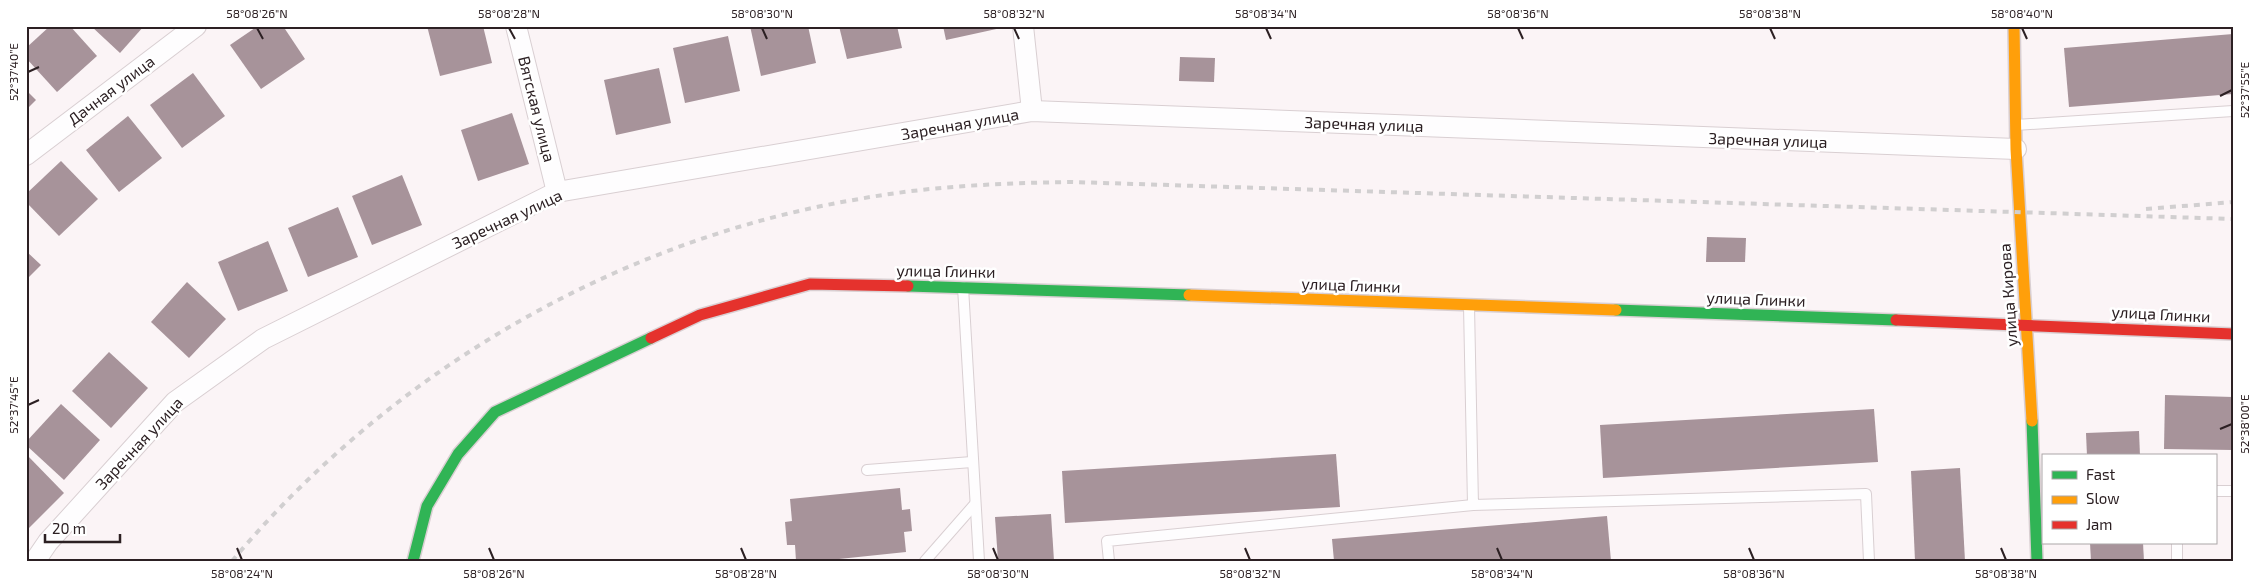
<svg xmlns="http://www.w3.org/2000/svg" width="2259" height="587" font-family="'Exo 2',sans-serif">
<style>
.building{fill:#a7939a}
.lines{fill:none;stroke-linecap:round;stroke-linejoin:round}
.lane-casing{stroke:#d9cfd2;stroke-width:12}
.street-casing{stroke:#d9cfd2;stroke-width:22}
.fast-casing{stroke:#d9cfd2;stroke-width:14}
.slow-casing{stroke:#d9cfd2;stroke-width:14}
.jam-casing{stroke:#d9cfd2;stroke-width:14}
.lane{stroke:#fefdfe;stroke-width:10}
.street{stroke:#fefdfe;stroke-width:20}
.fast{stroke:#30b455;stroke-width:11}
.slow{stroke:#ff9f0a;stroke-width:11}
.jam{stroke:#e5322d;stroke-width:11}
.rail{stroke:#d1cfd0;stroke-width:4;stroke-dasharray:6 6;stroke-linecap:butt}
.ticks{fill:none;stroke:#2c2023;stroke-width:2}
.labels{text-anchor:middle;stroke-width:5;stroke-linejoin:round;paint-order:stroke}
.street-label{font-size:16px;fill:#2c2023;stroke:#fff}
.neatline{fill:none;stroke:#2c2023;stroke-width:2}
.ticks-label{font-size:12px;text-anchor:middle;fill:#2c2023}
</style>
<rect width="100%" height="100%" fill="#fbf4f6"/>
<g class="building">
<polygon points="50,26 70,26 97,56 57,92 26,58 26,48"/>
<polygon points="91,26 144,26 120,53"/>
<polygon points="258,26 283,26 305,59 261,89 230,45"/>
<polygon points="427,26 483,26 492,63 440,76"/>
<polygon points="750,26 808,26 816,63 761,76"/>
<polygon points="839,26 897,26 902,48 847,59"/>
<polygon points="943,26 1001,26 1001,28 946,40"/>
<polygon points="2233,34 2233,94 2069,107 2064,48"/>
<polygon points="728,36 740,91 685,103 673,48"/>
<polygon points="1180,57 1215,58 1214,82 1179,81"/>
<polygon points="659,68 671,123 616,135 604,80"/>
<polygon points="193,73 225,116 182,148 150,105"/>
<polygon points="26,90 36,100 26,110"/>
<polygon points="512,113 529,164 478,181 461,130"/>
<polygon points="128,116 162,158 119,192 86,150"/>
<polygon points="61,161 98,199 59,236 26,202 26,194"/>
<polygon points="402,175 422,225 372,245 352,196"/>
<polygon points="338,207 358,257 308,277 288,228"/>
<polygon points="1707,237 1746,238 1745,262 1706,262"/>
<polygon points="268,241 288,291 238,311 218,262"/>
<polygon points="26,251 41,265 26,280"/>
<polygon points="187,282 226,319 189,358 151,322"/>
<polygon points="109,352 148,388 111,428 72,391"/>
<polygon points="2165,395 2233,397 2233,450 2164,449"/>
<polygon points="61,404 100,440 64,480 26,445 26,442"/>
<polygon points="1874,409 1878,462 1603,478 1600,425"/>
<polygon points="2139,431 2140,456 2087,456 2086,433"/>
<polygon points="26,454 64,493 26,531"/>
<polygon points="1336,454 1340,507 1065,523 1062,471"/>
<polygon points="1960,468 1965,561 1915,561 1911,471"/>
<polygon points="900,488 902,510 910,509 912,531 904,532 906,552 820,561 796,561 795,545 787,545 785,522 792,521 790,499"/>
<polygon points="1051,514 1054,561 998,561 995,517"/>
<polygon points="1607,516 1611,561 1334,561 1332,539"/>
<polygon points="2090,543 2143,543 2144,561 2091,561"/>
</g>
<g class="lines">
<defs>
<g id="lane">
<polyline points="2016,125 2233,111"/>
<polyline points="963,287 979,561"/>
<polyline points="1469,306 1473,505 1866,494 1869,561"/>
<polyline points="867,470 972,462"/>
<polyline points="2215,491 2233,491"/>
<polyline points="2177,543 2177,561"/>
<polyline points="925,561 975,504"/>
<polyline points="1109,561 1107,541 1473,505"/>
</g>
<g id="street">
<polyline points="516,26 557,192"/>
<polyline points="1023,26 1032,111"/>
<polyline points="26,155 196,26"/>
<polyline points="35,561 48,542 175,402 263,339 557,192 1032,111 2016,149"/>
</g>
<g id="fast">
<polyline points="908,286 1189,295"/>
<polyline points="1616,310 1896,320"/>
<polyline points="2032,421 2037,561"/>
<polyline points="413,561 427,506 458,454 495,412 651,338"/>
</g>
<g id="slow">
<polyline points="2014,26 2016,149 2032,421"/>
<polyline points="1189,295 1616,310"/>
</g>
<g id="jam">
<polyline points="1896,320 2233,334"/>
<polyline points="651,338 700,315 810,284 908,286"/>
</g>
</defs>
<use href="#lane" class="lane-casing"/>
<use href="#street" class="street-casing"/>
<use href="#fast" class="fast-casing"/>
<use href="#slow" class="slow-casing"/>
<use href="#jam" class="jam-casing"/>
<use href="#lane" class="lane"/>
<use href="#street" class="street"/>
<use href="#fast" class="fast"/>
<use href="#slow" class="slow"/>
<use href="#jam" class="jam"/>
<g class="rail">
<polyline points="2146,209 2233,202"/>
<path d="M232,561C391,372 615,240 859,199C930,186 1001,183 1073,182L2233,219"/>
</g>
</g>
<path class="ticks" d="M257,28L263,39M509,28L515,39M762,28L767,39M1014,28L1019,39M1266,28L1271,39M1518,28L1523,39M1770,28L1775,39M2022,28L2027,39M28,72L39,67M2220,96L2232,90M28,405L39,400M2220,429L2232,424M237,548L242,560M489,548L494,560M741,548L746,560M993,548L998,560M1245,548L1250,560M1497,548L1502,560M1749,548L1754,560M2001,548L2006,560"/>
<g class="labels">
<g class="street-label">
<text transform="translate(111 90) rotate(-37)" y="6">Дачная улица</text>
<text transform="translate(537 109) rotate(76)" y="6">Вятская улица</text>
<text transform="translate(960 124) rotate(-10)" y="6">Заречная улица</text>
<text transform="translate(1364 124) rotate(2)" y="6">Заречная улица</text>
<text transform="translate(1768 140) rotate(2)" y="6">Заречная улица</text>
<text transform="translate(507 219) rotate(-25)" y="6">Заречная улица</text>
<text transform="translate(946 271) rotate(1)" y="6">улица Глинки</text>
<text transform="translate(1351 285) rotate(2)" y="6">улица Глинки</text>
<text transform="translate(2008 295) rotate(-94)" y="6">улица Кирова</text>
<text transform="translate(1756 299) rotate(2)" y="6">улица Глинки</text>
<text transform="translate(2161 314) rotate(3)" y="6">улица Глинки</text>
<text transform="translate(139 443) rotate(-47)" y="6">Заречная улица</text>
</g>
</g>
<rect width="2259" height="587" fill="none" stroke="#ffffff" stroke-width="55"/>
<rect x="2042" y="454" width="175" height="90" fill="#ffffff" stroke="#aba6a7"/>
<rect x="2052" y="471" width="25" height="8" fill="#30b455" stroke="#aba6a7"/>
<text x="2086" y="480" font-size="15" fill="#2c2023">Fast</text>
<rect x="2052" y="496" width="25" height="8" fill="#ff9f0a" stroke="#aba6a7"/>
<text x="2086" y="504" font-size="15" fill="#2c2023">Slow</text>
<rect x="2052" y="521" width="25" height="8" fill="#e5322d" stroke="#aba6a7"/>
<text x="2086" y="530" font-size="15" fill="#2c2023">Jam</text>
<path d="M45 534v8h75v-8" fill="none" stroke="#2c2023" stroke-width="2.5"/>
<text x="52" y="534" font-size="15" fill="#2c2023" stroke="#ffffff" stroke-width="4" paint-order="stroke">20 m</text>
<rect x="28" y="28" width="2204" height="532" class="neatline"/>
<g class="ticks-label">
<text x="257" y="18">58°08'26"N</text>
<text x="509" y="18">58°08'28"N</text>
<text x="762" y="18">58°08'30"N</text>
<text x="1014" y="18">58°08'32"N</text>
<text x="1266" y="18">58°08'34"N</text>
<text x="1518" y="18">58°08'36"N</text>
<text x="1770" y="18">58°08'38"N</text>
<text x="2022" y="18">58°08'40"N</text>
<text transform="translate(14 72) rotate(-90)" y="4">52°37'40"E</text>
<text transform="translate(2245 90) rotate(-90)" y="4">52°37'55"E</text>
<text transform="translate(14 405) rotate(-90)" y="4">52°37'45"E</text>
<text transform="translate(2245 424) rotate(-90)" y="4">52°38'00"E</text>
<text x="242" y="578">58°08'24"N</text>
<text x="494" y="578">58°08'26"N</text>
<text x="746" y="578">58°08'28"N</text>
<text x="998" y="578">58°08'30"N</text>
<text x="1250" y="578">58°08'32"N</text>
<text x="1502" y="578">58°08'34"N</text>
<text x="1754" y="578">58°08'36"N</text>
<text x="2006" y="578">58°08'38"N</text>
</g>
</svg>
